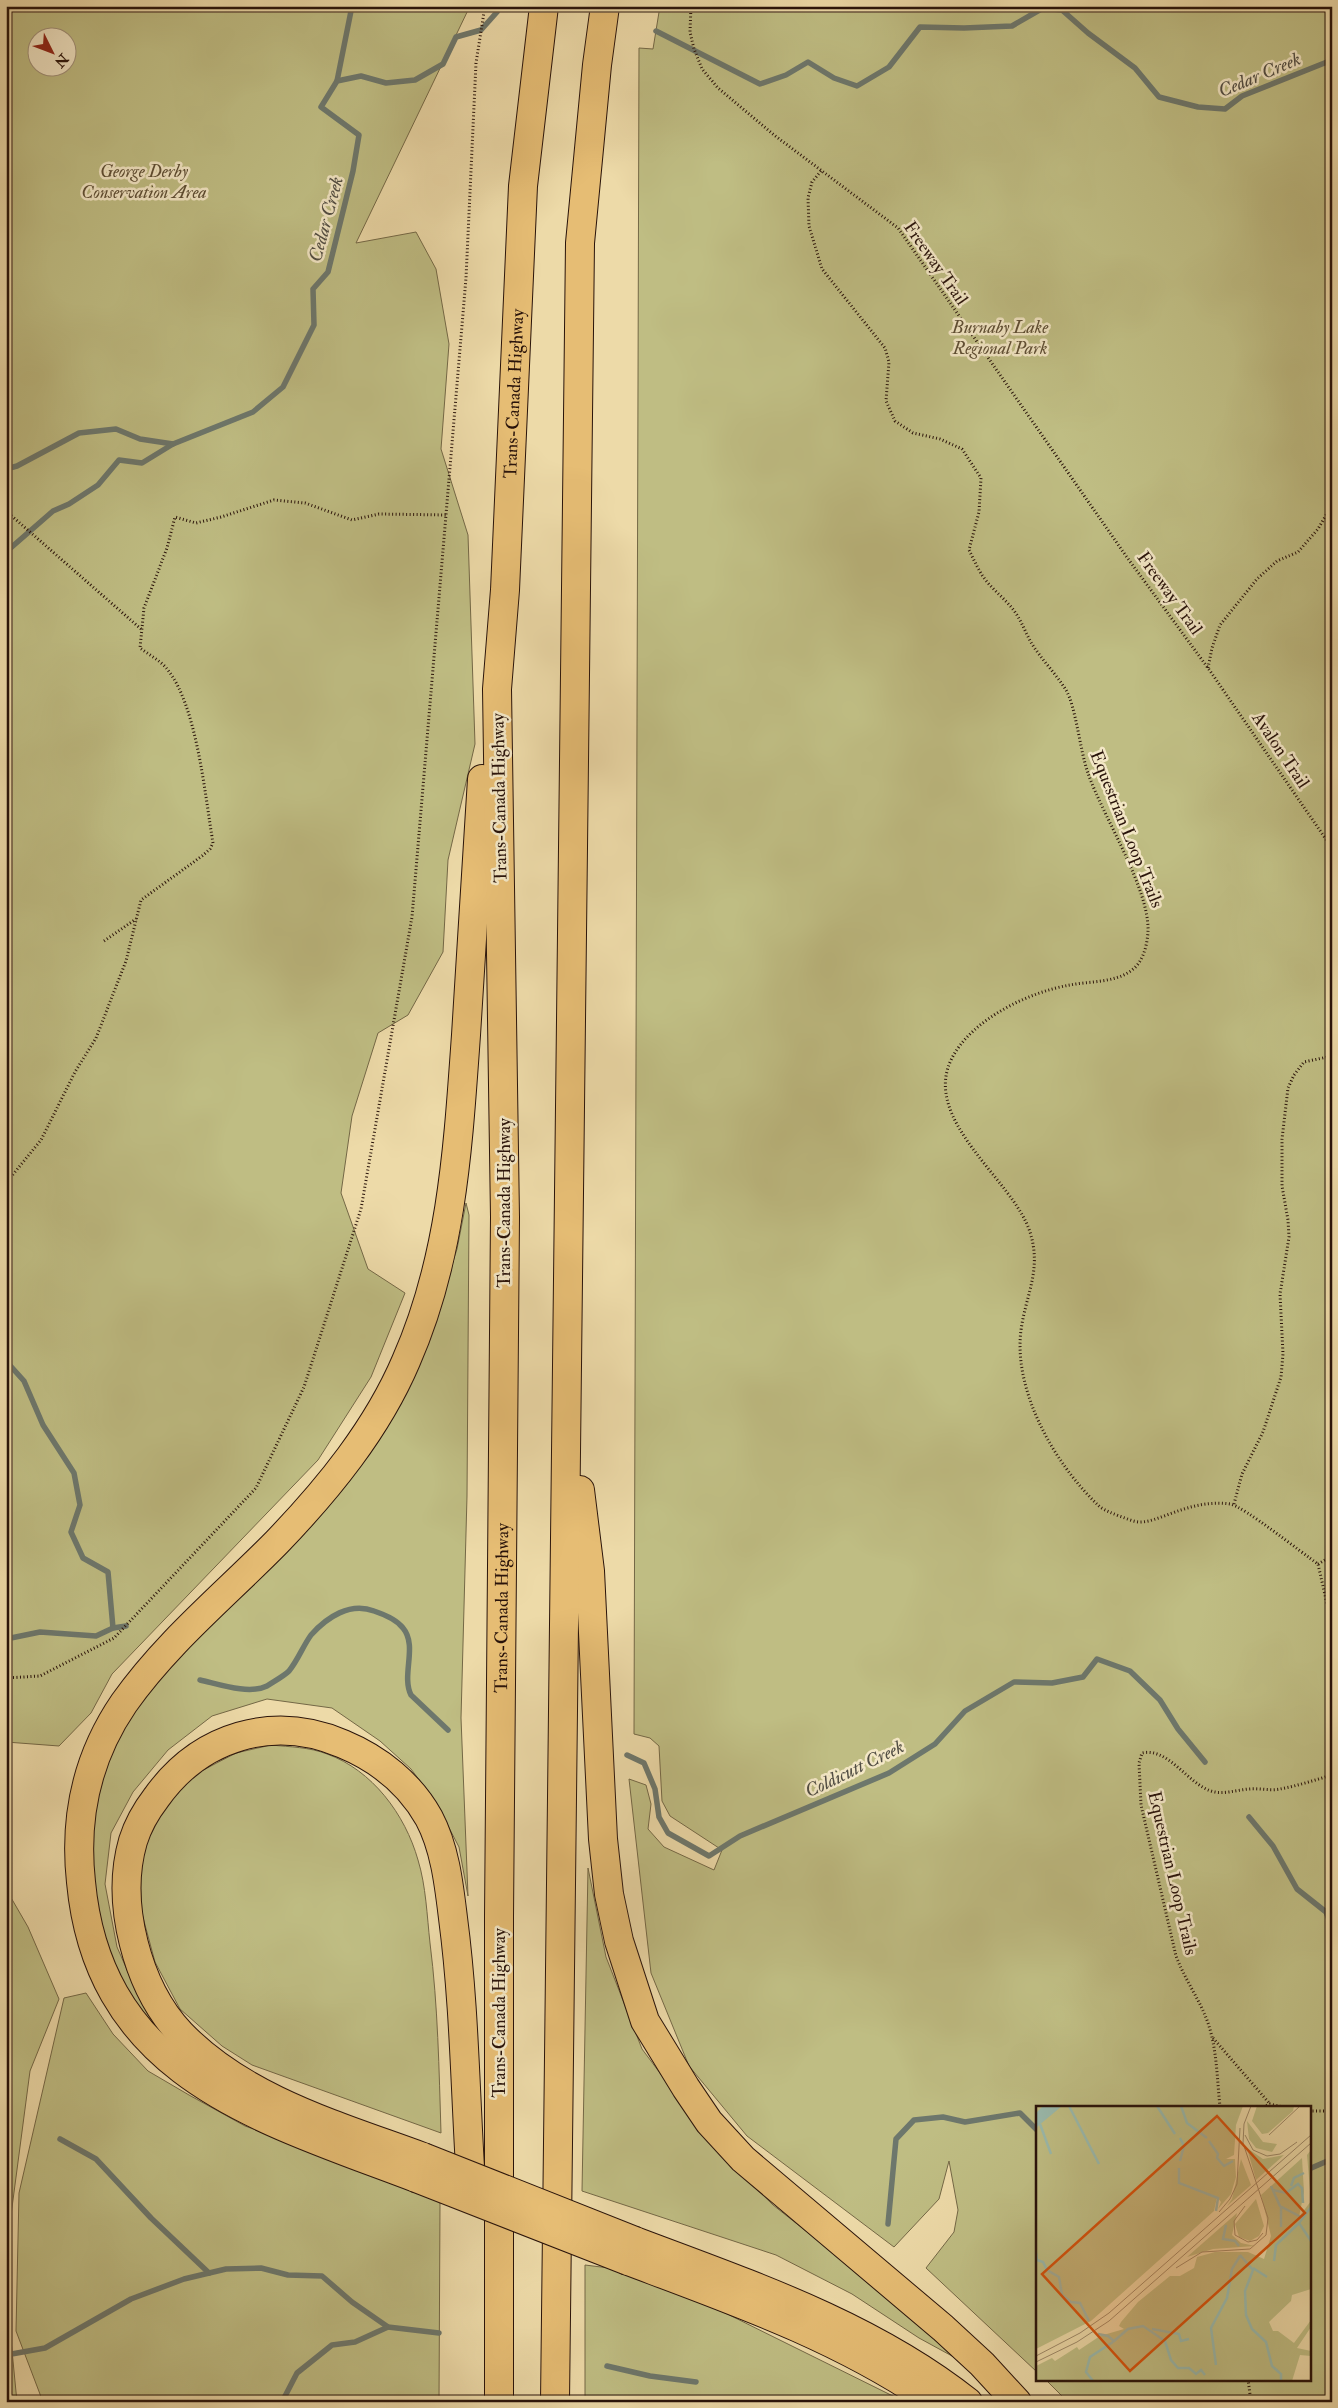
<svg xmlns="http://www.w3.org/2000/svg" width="1338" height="2408" font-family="'IM FELL Double Pica',serif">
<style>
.green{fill:#bfbd83;stroke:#746846;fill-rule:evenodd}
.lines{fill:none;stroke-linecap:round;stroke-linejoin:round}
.stream{stroke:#6d776c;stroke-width:5.5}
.highway-casing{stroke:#29130a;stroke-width:30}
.path{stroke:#29130a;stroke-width:3;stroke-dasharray:1 2.5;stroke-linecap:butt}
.highway{stroke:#e6bd74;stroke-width:28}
.highway-bridge-casing{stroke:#29130a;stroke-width:30;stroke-linecap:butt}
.highway-bridge{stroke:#e6bd74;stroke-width:28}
.labels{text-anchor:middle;stroke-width:5;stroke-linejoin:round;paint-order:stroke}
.park-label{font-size:18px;font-style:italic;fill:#5e4e34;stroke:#f3e7c6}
.street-label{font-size:18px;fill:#29130a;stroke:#f3e7c6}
.water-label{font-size:19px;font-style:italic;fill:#514d43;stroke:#f3e7c6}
.inset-river{fill:none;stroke:#9abaad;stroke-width:2.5}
.inset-road{fill:none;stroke:#9f8a69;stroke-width:1}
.view{fill:#d5520c;fill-opacity:0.15;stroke:#d5520c;stroke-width:2.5}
.inset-edge{fill:none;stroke:#29130a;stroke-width:2.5}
</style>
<rect width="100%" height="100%" fill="#eddaa8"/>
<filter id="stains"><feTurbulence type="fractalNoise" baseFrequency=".004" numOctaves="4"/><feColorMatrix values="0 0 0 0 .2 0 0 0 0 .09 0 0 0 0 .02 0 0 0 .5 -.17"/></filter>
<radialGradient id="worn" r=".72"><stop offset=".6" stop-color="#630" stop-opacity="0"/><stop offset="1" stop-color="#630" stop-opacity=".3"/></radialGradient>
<g class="green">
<path d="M6,6H470L356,243L416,232L436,269L449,344L441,449L468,535L475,744L448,860L443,952L408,1015L378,1033L352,1116L341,1193L368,1269L405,1293L371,1377L318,1460L112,1674L91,1713L59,1746L6,1742ZM38,38H68V68H38Z"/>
<polygon points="660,6 1332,6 1332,2402 1068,2402 1045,2379 1309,2379 1309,2107 1037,2107 1037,2372 926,2268 954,2232 958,2210 949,2161 939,2199 894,2247 747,2136 689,2066 651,1973 629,1779 646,1785 651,1804 648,1829 664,1847 714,1870 722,1850 670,1816 662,1801 659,1746 650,1738 634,1734 639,48 653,49"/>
<polygon points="466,1203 469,1215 467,1496 461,1718 468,1896 459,1847 435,1801 411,1769 380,1741 332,1708 267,1699 212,1716 168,1750 133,1792 111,1833 105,1884 117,1947 139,1997 164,2037 124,1999 95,1926 88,1809 127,1715 267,1560 437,1313 457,1249"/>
<path d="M271,1745C290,1747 309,1747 327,1754C372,1770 405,1814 418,1860C426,1886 427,1916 430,1943C438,2006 439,2069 441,2133L252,2065L222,2046L180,2009L155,1962L141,1910L140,1854L146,1828L182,1781L236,1753Z"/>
<polygon points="588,1868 606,1957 642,2049 719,2152 773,2205 849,2265 963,2362 919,2338 852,2294 776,2255 582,2191"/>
<polygon points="6,1889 28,1927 59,1999 30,2071 6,2253"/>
<polygon points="86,1993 113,2034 148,2071 189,2095 245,2126 425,2191 440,2203 439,2402 43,2402 16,2331 19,2193 64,1998"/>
<polygon points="585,2265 625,2270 701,2301 905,2402 585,2402"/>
<polygon points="6,2289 17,2402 6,2402"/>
</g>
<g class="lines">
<g class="stream">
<polyline points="656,31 760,84 786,75 808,62 834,78 857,86 889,67 920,27 964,28 1012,26 1043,8 1062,10 1088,33 1135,68 1159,97 1198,107 1225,109 1242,96 1332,60"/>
<polyline points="337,81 352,6"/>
<polyline points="6,469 17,466 79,433 116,429 140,439 173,444 253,412 283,387 314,325 313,289 328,272 353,171 359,135 321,107 337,81 361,76 386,83 415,80 443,64 456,37 481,30 497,12"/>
<polyline points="6,552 53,511 69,504 98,485 119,460 142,463 173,444"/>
<polyline points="6,1361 24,1381 43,1425 74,1473 80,1505 71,1532 83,1558 108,1572 113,1628"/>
<polyline points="6,1639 40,1632 96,1636 113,1628 126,1626"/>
<path d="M200,1680C218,1684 249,1695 267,1686C273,1682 284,1676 289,1671C298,1660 303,1646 311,1635C327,1617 350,1602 374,1611C383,1614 397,1620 403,1628C418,1646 401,1675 411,1695L448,1730"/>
<polyline points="627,1755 644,1763 655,1789 659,1817 668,1833 709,1856 740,1836 889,1773 935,1744 965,1711 1014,1682 1052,1683 1083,1677 1097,1659 1130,1671 1160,1700 1178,1729 1205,1762"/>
<polyline points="1249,1817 1273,1846 1297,1889 1326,1912 1332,1927"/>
<polyline points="60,2139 96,2159 151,2218 209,2273"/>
<polyline points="1309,2169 1332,2159"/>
<polyline points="888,2224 896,2139 914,2120 943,2117 965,2122 1020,2113 1037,2130"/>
<polyline points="6,2355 45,2348 131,2299 184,2279 226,2269 261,2268 288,2275 322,2276 352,2302 388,2327 439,2333"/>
<polyline points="607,2366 650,2376 696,2382"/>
<polyline points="282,2402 297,2373 332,2345 355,2342 388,2327"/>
</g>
<defs>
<g id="highway">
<polyline points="580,1490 590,1571 603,1839 609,1894 619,1941 645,2021 686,2088 709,2122 743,2159 943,2328 982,2364 1017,2402"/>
<path d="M423,2157C339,2126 245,2100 181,2034C137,1987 115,1903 133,1841C138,1825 146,1811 156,1798C200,1736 273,1714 343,1744C379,1759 410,1784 429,1818C445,1848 449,1885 453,1918C464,2001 465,2084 470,2167L477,2199"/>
<path d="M416,2178C261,2119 99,2076 81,1882C74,1818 87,1757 124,1703C167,1642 226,1594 277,1542C328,1489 377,1429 406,1361C452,1257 458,1147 466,1035C471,950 477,864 482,779"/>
<path d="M635,2241C749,2284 871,2325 968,2402"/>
<path d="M628,2261C732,2300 841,2338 933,2402"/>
<path id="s1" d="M499,2402V1916L505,1217L497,689L505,590L523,186L544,6"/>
<polyline points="555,2402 580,243 597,65 605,6"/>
</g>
</defs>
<use href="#highway" class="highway-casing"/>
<g class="path">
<polyline points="691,6 690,32 694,49 702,69 718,88 774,135 898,228 1126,556 1208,668 1332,848"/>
<polyline points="6,17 16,6"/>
<path d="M821,171L812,182L808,198L809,226L822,269L885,348L889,362L886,401L895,421L913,433L940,439L962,449L981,478L979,512L969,550C973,558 977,567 982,575C991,589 1006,599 1015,612C1022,622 1026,634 1032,644C1042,660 1056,674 1066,690C1076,707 1080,751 1088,773C1103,817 1150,889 1148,932C1147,946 1143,962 1132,970C1115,983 1090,981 1070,985C1029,992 972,1019 952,1058C920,1120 1013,1179 1030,1232C1042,1270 1026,1294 1021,1330C1013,1392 1056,1466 1100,1507C1106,1511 1112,1513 1119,1516C1126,1518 1133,1522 1140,1522C1149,1522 1158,1518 1167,1515C1188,1507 1207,1501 1230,1504C1243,1506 1302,1553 1318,1564L1332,1626"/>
<polyline points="6,511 141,629"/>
<polyline points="1208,668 1212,648 1220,625 1257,579 1277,561 1298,552 1318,529 1332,505"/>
<polyline points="104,941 136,919"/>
<path d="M6,1183L41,1140L75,1072L96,1038L126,961L141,900L202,856L210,849L213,843C205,796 197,705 167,669C161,661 148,654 140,648L144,608L167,548L175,517L196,523L221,517L274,500L305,503L352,520L379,514L447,515"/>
<polyline points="1234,1504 1242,1474 1263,1432 1281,1377 1283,1354 1280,1294 1289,1237 1288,1220 1282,1186 1282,1139 1288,1088 1294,1075 1304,1062 1332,1056"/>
<polyline points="1318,1564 1332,1556"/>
<polyline points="6,1678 40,1676 114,1638 256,1488 304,1387 361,1209 412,917 466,278 476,63 485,6"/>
<polyline points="1213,2038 1270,2104"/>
<path d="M1220,2107C1217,2079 1217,2049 1208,2023C1200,2000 1185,1980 1176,1956L1141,1805L1139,1763L1142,1753C1168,1747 1187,1783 1211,1791C1223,1795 1236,1790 1249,1789C1259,1788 1270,1791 1280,1789C1297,1786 1315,1780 1332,1775"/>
<polyline points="1263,2107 1270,2104 1283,2107"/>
<polyline points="1309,2111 1332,2111"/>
<polyline points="1248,2379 1251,2402"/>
</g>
<use href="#highway" class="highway"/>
<defs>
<g id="highway-bridge">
<polyline points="423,2157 635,2241"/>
<polyline points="416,2178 628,2261"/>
</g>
</defs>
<use href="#highway-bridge" class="highway-bridge-casing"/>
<use href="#highway-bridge" class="highway-bridge"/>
</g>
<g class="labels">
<g class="park-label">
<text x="144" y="177">George Derby<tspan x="144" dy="21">Conservation Area</tspan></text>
<text x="1000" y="333">Burnaby Lake<tspan x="1000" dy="21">Regional Park</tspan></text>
</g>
<g class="street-label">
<text transform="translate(936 263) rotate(55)" y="6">Freeway Trail</text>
<text dy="6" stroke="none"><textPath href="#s1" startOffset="2009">Trans-Canada Highway</textPath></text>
<text transform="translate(1170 593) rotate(54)" y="6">Freeway Trail</text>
<text transform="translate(1281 750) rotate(56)" y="6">Avalon Trail</text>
<text transform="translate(499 798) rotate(-91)" y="6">Trans-Canada Highway</text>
<text transform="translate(1127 829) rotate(68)" y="6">Equestrian Loop Trails</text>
<text transform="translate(504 1203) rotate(-90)" y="6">Trans-Canada Highway</text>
<text dy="6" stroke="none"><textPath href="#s1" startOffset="794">Trans-Canada Highway</textPath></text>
<text transform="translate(1173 1873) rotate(77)" y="6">Equestrian Loop Trails</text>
<text transform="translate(499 2013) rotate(-90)" y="6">Trans-Canada Highway</text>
</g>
<g class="water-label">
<text transform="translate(1259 74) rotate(-23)" y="7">Cedar Creek</text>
<text transform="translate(325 219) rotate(-75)" y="7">Cedar Creek</text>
<text transform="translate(854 1768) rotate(-26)" y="7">Coldicutt Creek</text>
</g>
</g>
<g transform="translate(1036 2106)">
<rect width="275" height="275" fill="#eddaa8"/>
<path d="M0,0H207L200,19L198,49L190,53H199L200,71L195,88L182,103L185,96L181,91L178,105L55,215L0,243ZM221,0H258L257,5L232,27L226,28L216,15ZM211,15L227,36L241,38L236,46L220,42L213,33ZM211,42L227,53L248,49L220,74ZM275,44V183L256,189L255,195L233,216L237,225H242L258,237L275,214V221L261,242L275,245V250L264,249L256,275H0V260L16,252L19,255L41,241L43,244L64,230L88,223L83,220L85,216L102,196L134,170H144L158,162L161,151L179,146H212L228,153L235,130L225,89L266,52L268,86L263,111L275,95L271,49ZM205,53L215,79L191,100L196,93ZM220,93L228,120L223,130L214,135L203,131L199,118ZM201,107L196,129L205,137L219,140L177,143L151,151Z" fill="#bfbd83"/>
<path d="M7,0H26L2,20L0,25V7Z" fill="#9abaad"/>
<path class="inset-river" d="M33,0L63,58M121,0L139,28M145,0L151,17L171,32M4,18L15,48M144,32L148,40L144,55M173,35L182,48L181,52L188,60L197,55M143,62V77L182,92L180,105M235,80L244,100L267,112M255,80L258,72L268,67M237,84L250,87L262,78L266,82L267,97M245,101V121M275,101L263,117L275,135M190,119L187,133L199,135L203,140M0,147L1,154L7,156L11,164L23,171L26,189L35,196L44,197L53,215M204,149L217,164L209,185L210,209L216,223L230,236L236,260L245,268V275M238,155L240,139L263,117M217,162L231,171M116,223L143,228L145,235L153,233M62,228L72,230L78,235L92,223L107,220L129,235L135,254L142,262H153L160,268L165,264L169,269M180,259L175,222L191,192L196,163L204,150M57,275L50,266L54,251L77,236"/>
<path class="inset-road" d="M209,29L217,44L231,50L244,48L261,36M233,29L264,0M209,100L198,115L199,129L212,136L221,134L227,127M183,106L194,93L201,78L204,22M140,162L166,146L214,143L230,129L232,112L207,37L208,18L215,0M0,250L44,227L73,207L275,29M0,256L41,236L73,215L275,37"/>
<path class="view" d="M181,10L269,107L94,265L6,168Z"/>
<rect width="275" height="275" class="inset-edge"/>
</g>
<rect width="1338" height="2408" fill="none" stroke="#eddaa8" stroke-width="25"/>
<rect x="8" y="8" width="1323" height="2393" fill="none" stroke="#29130a" stroke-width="2.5"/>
<rect x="12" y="12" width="1313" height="2383" fill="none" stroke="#29130a"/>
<g transform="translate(52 52) rotate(132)"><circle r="24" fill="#f3e7c6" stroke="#a2927b"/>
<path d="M0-4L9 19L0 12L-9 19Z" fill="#8f2418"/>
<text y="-8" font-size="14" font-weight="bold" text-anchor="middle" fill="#29130a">N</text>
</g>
<rect width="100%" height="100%" filter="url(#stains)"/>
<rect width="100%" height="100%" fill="url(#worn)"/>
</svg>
